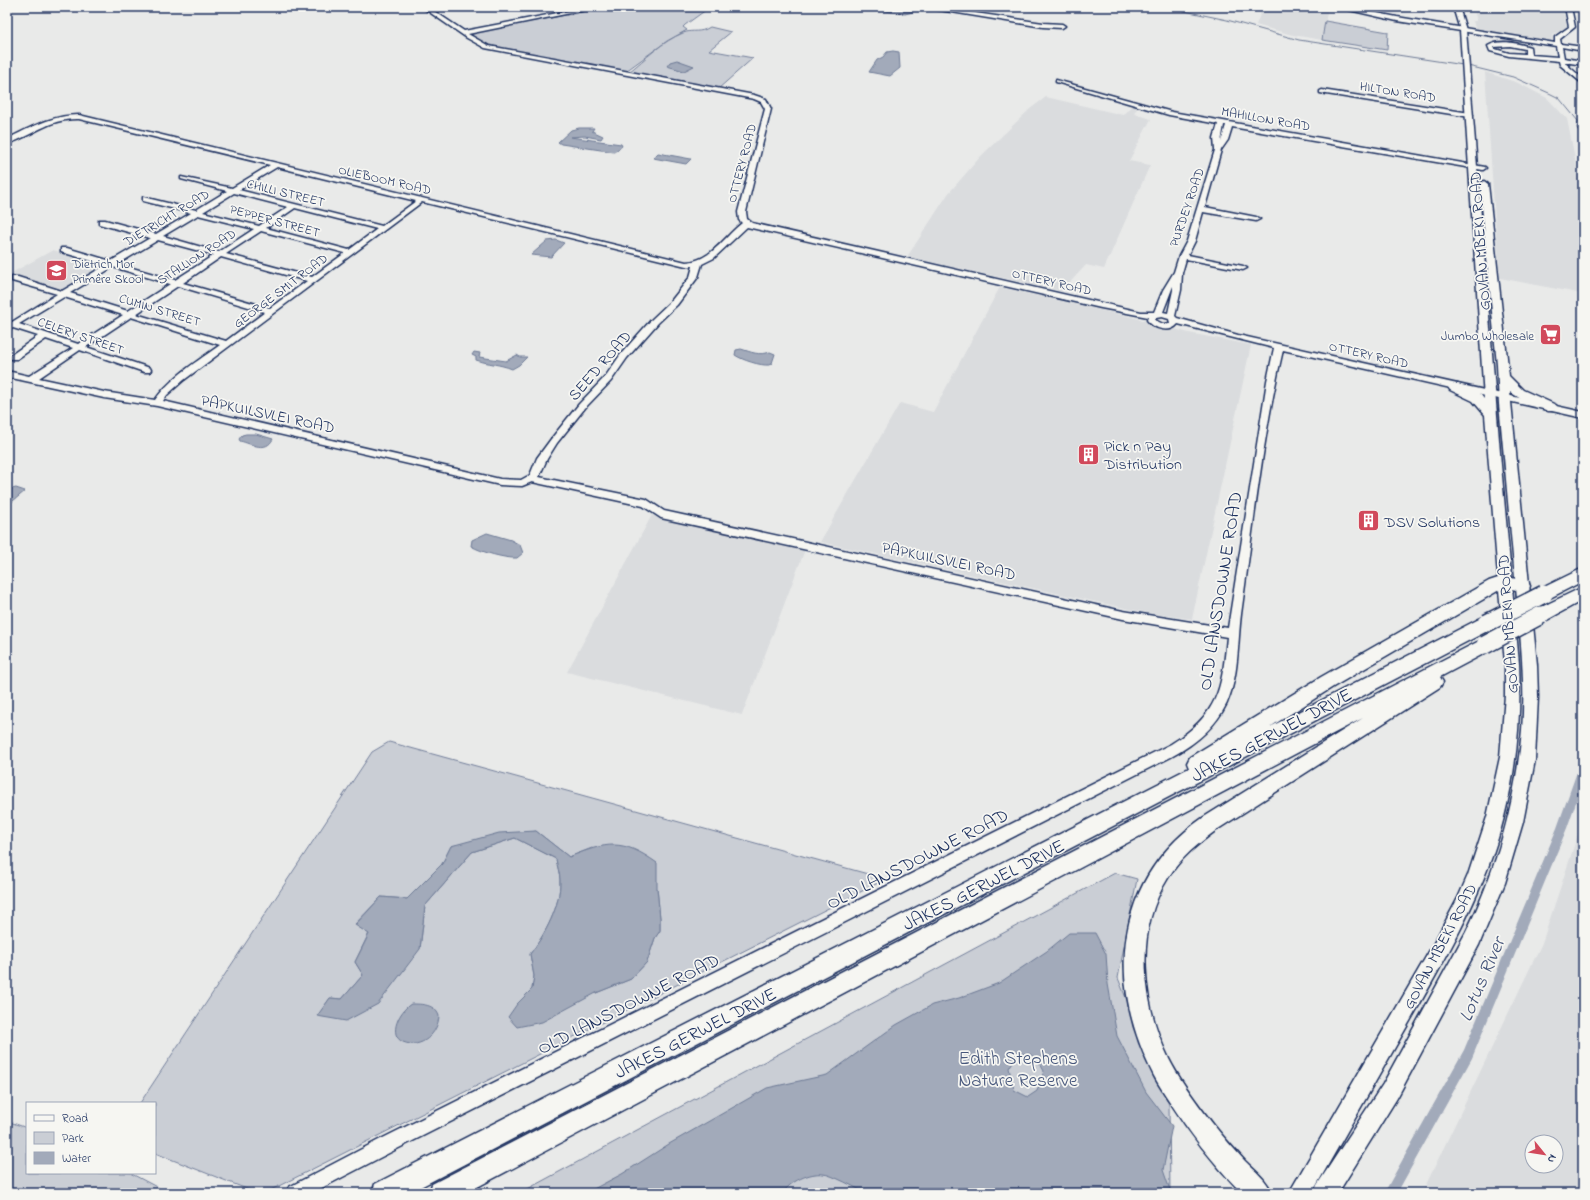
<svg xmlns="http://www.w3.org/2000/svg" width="1590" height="1200" font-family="'Indie Flower',sans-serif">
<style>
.built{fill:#dadcde;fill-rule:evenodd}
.green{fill:#caced5;stroke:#727e9a;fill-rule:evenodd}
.water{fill:#a2aaba;stroke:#6c7995;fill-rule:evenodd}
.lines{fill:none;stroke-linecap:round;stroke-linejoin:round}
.stream-far1{stroke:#6c7995;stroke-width:1}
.stream{stroke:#6c7995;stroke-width:1.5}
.canal{fill:#a2aaba;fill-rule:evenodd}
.minor-casing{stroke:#1b2f5e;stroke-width:3}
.major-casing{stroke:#1b2f5e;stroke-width:3}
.highway-casing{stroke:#1b2f5e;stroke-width:3}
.minor{fill:#f6f6f2;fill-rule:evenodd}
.major{fill:#f6f6f2;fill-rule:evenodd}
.highway{fill:#f6f6f2;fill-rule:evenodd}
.highway-bridge-casing{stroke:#1b2f5e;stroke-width:20;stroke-linecap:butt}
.highway-bridge{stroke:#f6f6f2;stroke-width:17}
.labels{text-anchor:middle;stroke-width:3.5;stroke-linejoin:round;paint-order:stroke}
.far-street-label{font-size:13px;fill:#1b2f5e;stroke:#f6f6f2}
.far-poi-label{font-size:13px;fill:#1b2f5e;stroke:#f6f6f2;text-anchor:start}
.street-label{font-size:16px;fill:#1b2f5e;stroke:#f6f6f2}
.poi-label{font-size:16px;fill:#1b2f5e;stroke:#f6f6f2;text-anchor:start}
.near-street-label{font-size:19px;fill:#1b2f5e;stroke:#f6f6f2}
.near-park-label{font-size:19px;fill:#47577c;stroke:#f6f6f2}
.near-water-label{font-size:20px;font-style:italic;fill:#44547a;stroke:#f6f6f2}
</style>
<rect width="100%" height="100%" fill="#e9eae9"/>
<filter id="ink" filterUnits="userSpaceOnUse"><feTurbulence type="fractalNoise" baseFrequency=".025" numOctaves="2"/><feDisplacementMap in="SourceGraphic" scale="8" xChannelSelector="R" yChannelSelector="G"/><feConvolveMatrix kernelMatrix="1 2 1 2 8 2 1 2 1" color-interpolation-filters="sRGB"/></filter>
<g filter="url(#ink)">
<g class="built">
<polygon points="1263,7 1328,7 1322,40 1293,35 1256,25"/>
<polygon points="1473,7 1563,7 1567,28 1552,35 1553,40 1550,41 1481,31 1475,28 1473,21 1477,21"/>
<polygon points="1485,72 1518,83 1547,98 1567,119 1583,199 1583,294 1500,278 1496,235"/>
<polygon points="1046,97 1123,115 1132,106 1138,108 1133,113 1151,119 1129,161 1150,165 1104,269 1086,265 1062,291 907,257 948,194 981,156 1030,109"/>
<polygon points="53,250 105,266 63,292 8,275"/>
<polygon points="1000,287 1132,317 1189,333 1251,345 1192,619 1152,614 820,542 900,403 933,412"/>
<polygon points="652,515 806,547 742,715 567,672"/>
<path d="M1583,819V1193H1422L1542,943ZM1532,1142H1556V1166H1532Z"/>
</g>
<g class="green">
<polygon points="608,7 710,7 685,25 683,27 687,30 667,41 626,71 497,48 487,45 470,36 471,33"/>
<polygon points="1325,21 1388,32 1387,50 1322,40"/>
<path d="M710,27L731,32L709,50L753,58L718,89L629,72C645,59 663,41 683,33C694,29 699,34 710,27Z"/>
<path d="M389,742L886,879L265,1193H257L155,1153V1103H140L372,752ZM536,831L569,857L592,848L657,888L660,918V930L655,938L647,962L631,979L596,993L517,1004L532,989L534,976L530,954C545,935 561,905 560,880C560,873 557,866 556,859L515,838L472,852L425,906L420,949L318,1016L330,998L342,999L363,975L355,962L369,933L355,924L381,897L407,899L442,864L451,846Z"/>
<polygon points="1115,873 1137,879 1118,978 1169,1105 1170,1193 520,1193"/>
<polygon points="7,1121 27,1128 27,1173 130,1173 168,1193 7,1193"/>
</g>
<g class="water">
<path d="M868,7C879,7 906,5 913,12L905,14L866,8Z"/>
<polygon points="893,51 899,52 900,68 890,76 869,72 877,60 883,57 887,52"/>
<polygon points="677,60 694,66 684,71 667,66 670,62"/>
<polygon points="579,128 594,128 592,131 603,136 601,139 585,136 570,137 621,144 622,146 614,152 561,144 558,142 571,130"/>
<polygon points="658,153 691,159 686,164 653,158"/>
<polygon points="556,240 564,243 551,257 531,255 547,241"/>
<path d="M741,349C751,352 759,356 770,352L775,354L772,363L769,365C761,366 742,360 735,355L736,350Z"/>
<path d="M474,352L480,353L479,357L506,361L517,355L520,357H527L519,365L512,369C500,364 488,364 476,360V357L472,355Z"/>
<path d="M246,434H256L273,439C266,453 252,444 240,441L239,439L242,435Z"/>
<polygon points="16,488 25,491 7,506 7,490"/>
<path d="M487,533L511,540L520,545L523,553L517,558C506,559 481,552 471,546L472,540Z"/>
<path d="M536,831L569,857C607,842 622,838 657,863V888L660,918V931L655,938L647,962L631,979L596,993L542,1022L517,1027L508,1017L517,1004L532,989L534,976L530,954C545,935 561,905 560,880C560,873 557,866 556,859L515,838L472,852L425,906L420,949L378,1004L346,1021L317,1016L330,998L342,999L363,975L355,962L369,934L355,925L381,897L407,899L442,864L451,846L499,833Z"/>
<path d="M1069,933H1095L1106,954L1108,984L1117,1036L1146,1092L1172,1126L1163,1170L1171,1193H866C858,1189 831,1174 823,1174C810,1172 789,1182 783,1193H586L622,1174L669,1144L767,1088L827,1075L896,1025L932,1005L959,998L999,983L1047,951ZM1018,1054H1030L1039,1062L1044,1071L1037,1091L1028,1097L1014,1090L1009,1068Z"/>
<path d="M411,1004C422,1004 435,1004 439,1016C438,1033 422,1050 403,1042C387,1035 400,1010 411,1004Z"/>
</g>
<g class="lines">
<g class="stream-far1">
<polyline points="1166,7 1227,20 1299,40 1463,65"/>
<polyline points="1468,66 1513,77 1549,93 1559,98 1578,121 1577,128 1583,140"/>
</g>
<polyline class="stream" points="1583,148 1583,150"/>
<polygon class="canal" points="1583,765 1583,782 1567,828 1472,1058 1397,1193 1384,1193 1464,1050 1557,828 1578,769 1580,766"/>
<defs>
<g id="minor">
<path d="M422,7H428L464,31L589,7H600L468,34L489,46L754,95L766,99L771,109L746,212L747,219L752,223L1141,312H1154L1163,290L1174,272L1179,256L1187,241L1215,150L1214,138L1218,124L1169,115L1056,82V80L1172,112L1485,167L1486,168L1483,170L1232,127L1228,140L1221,150L1205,207L1256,217L1260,219L1256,221L1203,212L1195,241L1188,255L1243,266L1247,268L1243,270L1186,259L1182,273L1181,290L1175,316L1177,318L1238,335L1583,412V418L1283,350C1263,434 1254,522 1242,607C1237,639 1240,673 1227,703C1215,728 1195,744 1171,757L389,1153L312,1193H287L289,1187L377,1141L1171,744C1219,714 1222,689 1227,637L1123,619L661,518L643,506L532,482L522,486L500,485L157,406L104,398L7,377V371L29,376L73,348L46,339L17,359H11L10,357L11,355L38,336L13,328L7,331V321L12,322L57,294L12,281V277H18L62,291L106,265L61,252V248H67L111,261L150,238L99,224V220H105L156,234L191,213L143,201V197L196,210L227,191L181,179V177L232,188L270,165L79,119C49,118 33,136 7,144V139C30,128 52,115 79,115L686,262C711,261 724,237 742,223L739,220L738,212L765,109L761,102L754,99L485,48L467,38ZM1224,125H1226L1221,142ZM277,167L416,201L382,226L239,190ZM234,193L288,207L259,226L203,212ZM422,202L686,266H693L690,277L671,301L652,319L621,354L605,377L579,404L551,439L537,458L530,475L521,480L500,479L163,401L167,395L184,380ZM295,208L377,229L349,250L266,228ZM198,215L254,229L219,252L163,236ZM747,227L1101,308L1148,317L1147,320C1154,329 1170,334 1178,324L1274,348L1267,381L1228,628L1123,611L664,511L646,499L539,477L547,459L557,443L585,408L611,381L627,358L658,323L677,305L698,277L702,264L714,258ZM261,231L345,253L312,277L226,254ZM158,240L214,255L175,280L118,264ZM221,257L307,281L270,308L183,283ZM113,267L170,284L128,311L70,293ZM178,286L265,312L226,341L136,314ZM1173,286V290L1168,313L1163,312ZM64,297L123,315L78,344L19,324ZM131,317L220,345C198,361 171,377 155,400L104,392L39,378L80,350L144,372H150L151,370L150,368L86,347ZM1162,317L1169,319L1170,323L1163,324L1155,320L1156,318Z"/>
<polygon points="921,7 934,7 1043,23 1062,24 1065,26 1062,28 1043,27"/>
<path d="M1336,7H1347L1397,17L1555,43V37L1569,27L1565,7H1571L1575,27L1560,39L1561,44L1583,47V51L1562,47L1564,58L1583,61V65L1564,62L1583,79V84L1560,65L1559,61L1509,56L1490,51L1488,46C1499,39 1518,43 1530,47L1531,55L1558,57L1556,46L1397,21ZM1510,46L1525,49V54L1509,53L1495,49L1494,47Z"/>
<polygon points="1322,90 1470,113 1473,115 1470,117 1320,93 1320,91"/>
</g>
<g id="major">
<path d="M1453,7H1459L1466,30L1501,465L1519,664C1521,716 1517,767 1504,817C1486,888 1450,951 1414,1014C1380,1074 1346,1133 1312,1193H1289L1434,943L1458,898L1468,875L1487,817L1500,757L1505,695V664L1485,415L1473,401L1450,390L1448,387L1450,384H1458L1481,395L1484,399L1460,30Z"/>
<path d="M1484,181L1488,184L1509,376L1523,390L1556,405L1558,408L1556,411H1548L1521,399L1510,392L1537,665L1538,697L1535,760L1523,822L1505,883L1479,945L1397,1098L1338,1193H1314L1317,1185L1383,1084L1466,932C1497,869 1516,800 1522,730C1526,682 1520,635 1516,588C1510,527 1505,465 1499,404L1497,365L1480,184Z"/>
</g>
<g id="highway">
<polygon points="1583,568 1583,581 1550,598 1544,600 1538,598 1536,594 1538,590"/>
<path d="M1504,576L1528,582L1530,586L1528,590C1518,593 1510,586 1501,589L1333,687L1270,727L1481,618L1487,617L1493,618L1495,623L1493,628L409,1193H372L375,1184L1189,768L1187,763L1190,757L1321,677L1489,581Z"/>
<polygon points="1583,587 1583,600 1547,620 1541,621 1535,620 1533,615 1535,610"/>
<path d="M1485,638L1491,640L1493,645L1491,650L1440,677L1443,682L1440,687L1218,829C1199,843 1180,858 1168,878C1134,931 1142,1004 1169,1059C1179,1079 1199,1106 1213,1124C1223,1137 1234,1149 1245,1161C1255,1171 1267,1180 1272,1193H1243L1239,1190C1212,1162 1189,1132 1168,1099C1163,1091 1158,1084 1154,1076C1106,982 1113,880 1204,817L1363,718L466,1193H429L432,1184Z"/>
</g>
</defs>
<use href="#minor" class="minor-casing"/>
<use href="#major" class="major-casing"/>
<use href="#highway" class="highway-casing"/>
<use href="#minor" class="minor"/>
<use href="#major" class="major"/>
<use href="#highway" class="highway"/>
<defs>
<g id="highway-bridge">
<polyline points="1487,623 1544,594"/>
<polyline points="1485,645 1541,615"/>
</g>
</defs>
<use href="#highway-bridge" class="highway-bridge-casing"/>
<use href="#highway-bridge" class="highway-bridge"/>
</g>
</g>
<defs>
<symbol id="school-square" viewBox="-11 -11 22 22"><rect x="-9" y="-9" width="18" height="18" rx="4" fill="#d1495b" stroke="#f6f6f2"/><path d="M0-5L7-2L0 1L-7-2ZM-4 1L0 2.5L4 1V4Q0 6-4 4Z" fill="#fff"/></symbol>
<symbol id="supermarket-square" viewBox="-11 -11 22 22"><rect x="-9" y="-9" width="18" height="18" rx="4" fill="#d1495b" stroke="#f6f6f2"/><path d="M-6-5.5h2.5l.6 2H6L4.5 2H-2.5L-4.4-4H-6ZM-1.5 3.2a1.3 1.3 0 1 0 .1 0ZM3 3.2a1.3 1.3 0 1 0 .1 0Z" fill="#fff"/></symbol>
<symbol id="building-square" viewBox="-11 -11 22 22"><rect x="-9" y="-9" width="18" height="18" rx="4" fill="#d1495b" stroke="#f6f6f2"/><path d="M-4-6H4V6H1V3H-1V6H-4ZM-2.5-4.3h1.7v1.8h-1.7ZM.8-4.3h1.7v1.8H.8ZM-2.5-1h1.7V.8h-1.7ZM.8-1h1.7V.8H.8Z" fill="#fff"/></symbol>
</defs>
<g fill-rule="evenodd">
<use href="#school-square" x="44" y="258" width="25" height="25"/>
<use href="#supermarket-square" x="1538" y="322" width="25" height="25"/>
<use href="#building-square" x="1076" y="442" width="25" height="25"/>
<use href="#building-square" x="1356" y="508" width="25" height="25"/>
</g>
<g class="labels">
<g class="far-street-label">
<text transform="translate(1398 91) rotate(9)" y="5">HILTON ROAD</text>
<text transform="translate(1266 118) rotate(10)" y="5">MAHILLON ROAD</text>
<text transform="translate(741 163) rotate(-75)" y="5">OTTERY ROAD</text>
<text transform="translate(385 179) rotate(13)" y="5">OLIEBOOM ROAD</text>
<text transform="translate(286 192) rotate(14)" y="5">CHILLI STREET</text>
<text transform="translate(1186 207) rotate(-71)" y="5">PURDEY ROAD</text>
<text transform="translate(166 217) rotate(-31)" y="5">DIETRICHT ROAD</text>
<text transform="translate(275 220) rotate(15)" y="5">PEPPER STREET</text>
<text transform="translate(196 256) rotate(-33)" y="5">STALLION ROAD</text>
<text transform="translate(1052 281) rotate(13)" y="5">OTTERY ROAD</text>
<text transform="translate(280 290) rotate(-37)" y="5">GEORGE SMIT ROAD</text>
<text transform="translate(160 309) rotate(17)" y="5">CUMIN STREET</text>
<text transform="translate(81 335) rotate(19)" y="5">CELERY STREET</text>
<text transform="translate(1369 354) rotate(13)" y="5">OTTERY ROAD</text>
</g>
<g class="far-poi-label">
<text x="72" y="268">Dietrich Mor<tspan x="72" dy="15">Primêre Skool</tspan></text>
<text x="1534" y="340" text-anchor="end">Jumbo Wholesale</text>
</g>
<g class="street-label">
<text transform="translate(1479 241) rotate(-94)" y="6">GOVAN MBEKI ROAD</text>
<text transform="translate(599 365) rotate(-49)" y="6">SEED ROAD</text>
<text transform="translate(268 413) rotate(12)" y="6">PAPKUILSVLEI ROAD</text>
<text transform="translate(949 560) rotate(12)" y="6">PAPKUILSVLEI ROAD</text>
<text transform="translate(1507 624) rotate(-94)" y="6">GOVAN MBEKI ROAD</text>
<text transform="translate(1439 946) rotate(-62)" y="6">GOVAN MBEKI ROAD</text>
</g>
<g class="poi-label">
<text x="1104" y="451">Pick n Pay<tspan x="1104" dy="18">Distribution</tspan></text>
<text x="1384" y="527">DSV Solutions</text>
</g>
<g class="near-street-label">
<text transform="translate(1219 591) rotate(-81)" y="7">OLD LANSDOWNE ROAD</text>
<text transform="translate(1271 734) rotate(-28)" y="7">JAKES GERWEL DRIVE</text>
<text transform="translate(917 858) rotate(-27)" y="7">OLD LANSDOWNE ROAD</text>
<text transform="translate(983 884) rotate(-27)" y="7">JAKES GERWEL DRIVE</text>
<text transform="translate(628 1003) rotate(-27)" y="7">OLD LANSDOWNE ROAD</text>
<text transform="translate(695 1032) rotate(-27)" y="7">JAKES GERWEL DRIVE</text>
</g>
<g class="near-park-label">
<text x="1018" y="1064">Edith Stephens<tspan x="1018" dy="22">Nature Reserve</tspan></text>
</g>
<g class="near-water-label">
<text transform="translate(1481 979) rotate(-67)" y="7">Lotus River</text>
</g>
</g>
<rect width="1590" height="1200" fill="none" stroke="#f6f6f2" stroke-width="24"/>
<rect x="12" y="12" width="1566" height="1176" fill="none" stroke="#1b2f5e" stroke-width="1.5" filter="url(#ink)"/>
<rect x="26" y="1102" width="130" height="72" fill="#f6f6f2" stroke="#9ea6b7"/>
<rect x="34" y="1115" width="20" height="6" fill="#f6f6f2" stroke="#9ea6b7"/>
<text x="62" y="1122" font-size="12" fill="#1b2f5e">Road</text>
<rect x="34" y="1132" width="20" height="12" fill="#caced5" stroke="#9ea6b7"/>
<text x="62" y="1142" font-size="12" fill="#1b2f5e">Park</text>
<rect x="34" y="1152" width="20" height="12" fill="#a2aaba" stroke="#9ea6b7"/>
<text x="62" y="1162" font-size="12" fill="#1b2f5e">Water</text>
<g transform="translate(1544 1154) rotate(120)"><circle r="19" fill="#f6f6f2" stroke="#9ea6b7"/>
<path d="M0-3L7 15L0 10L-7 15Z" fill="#d1495b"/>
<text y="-6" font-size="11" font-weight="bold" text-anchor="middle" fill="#1b2f5e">N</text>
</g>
</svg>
